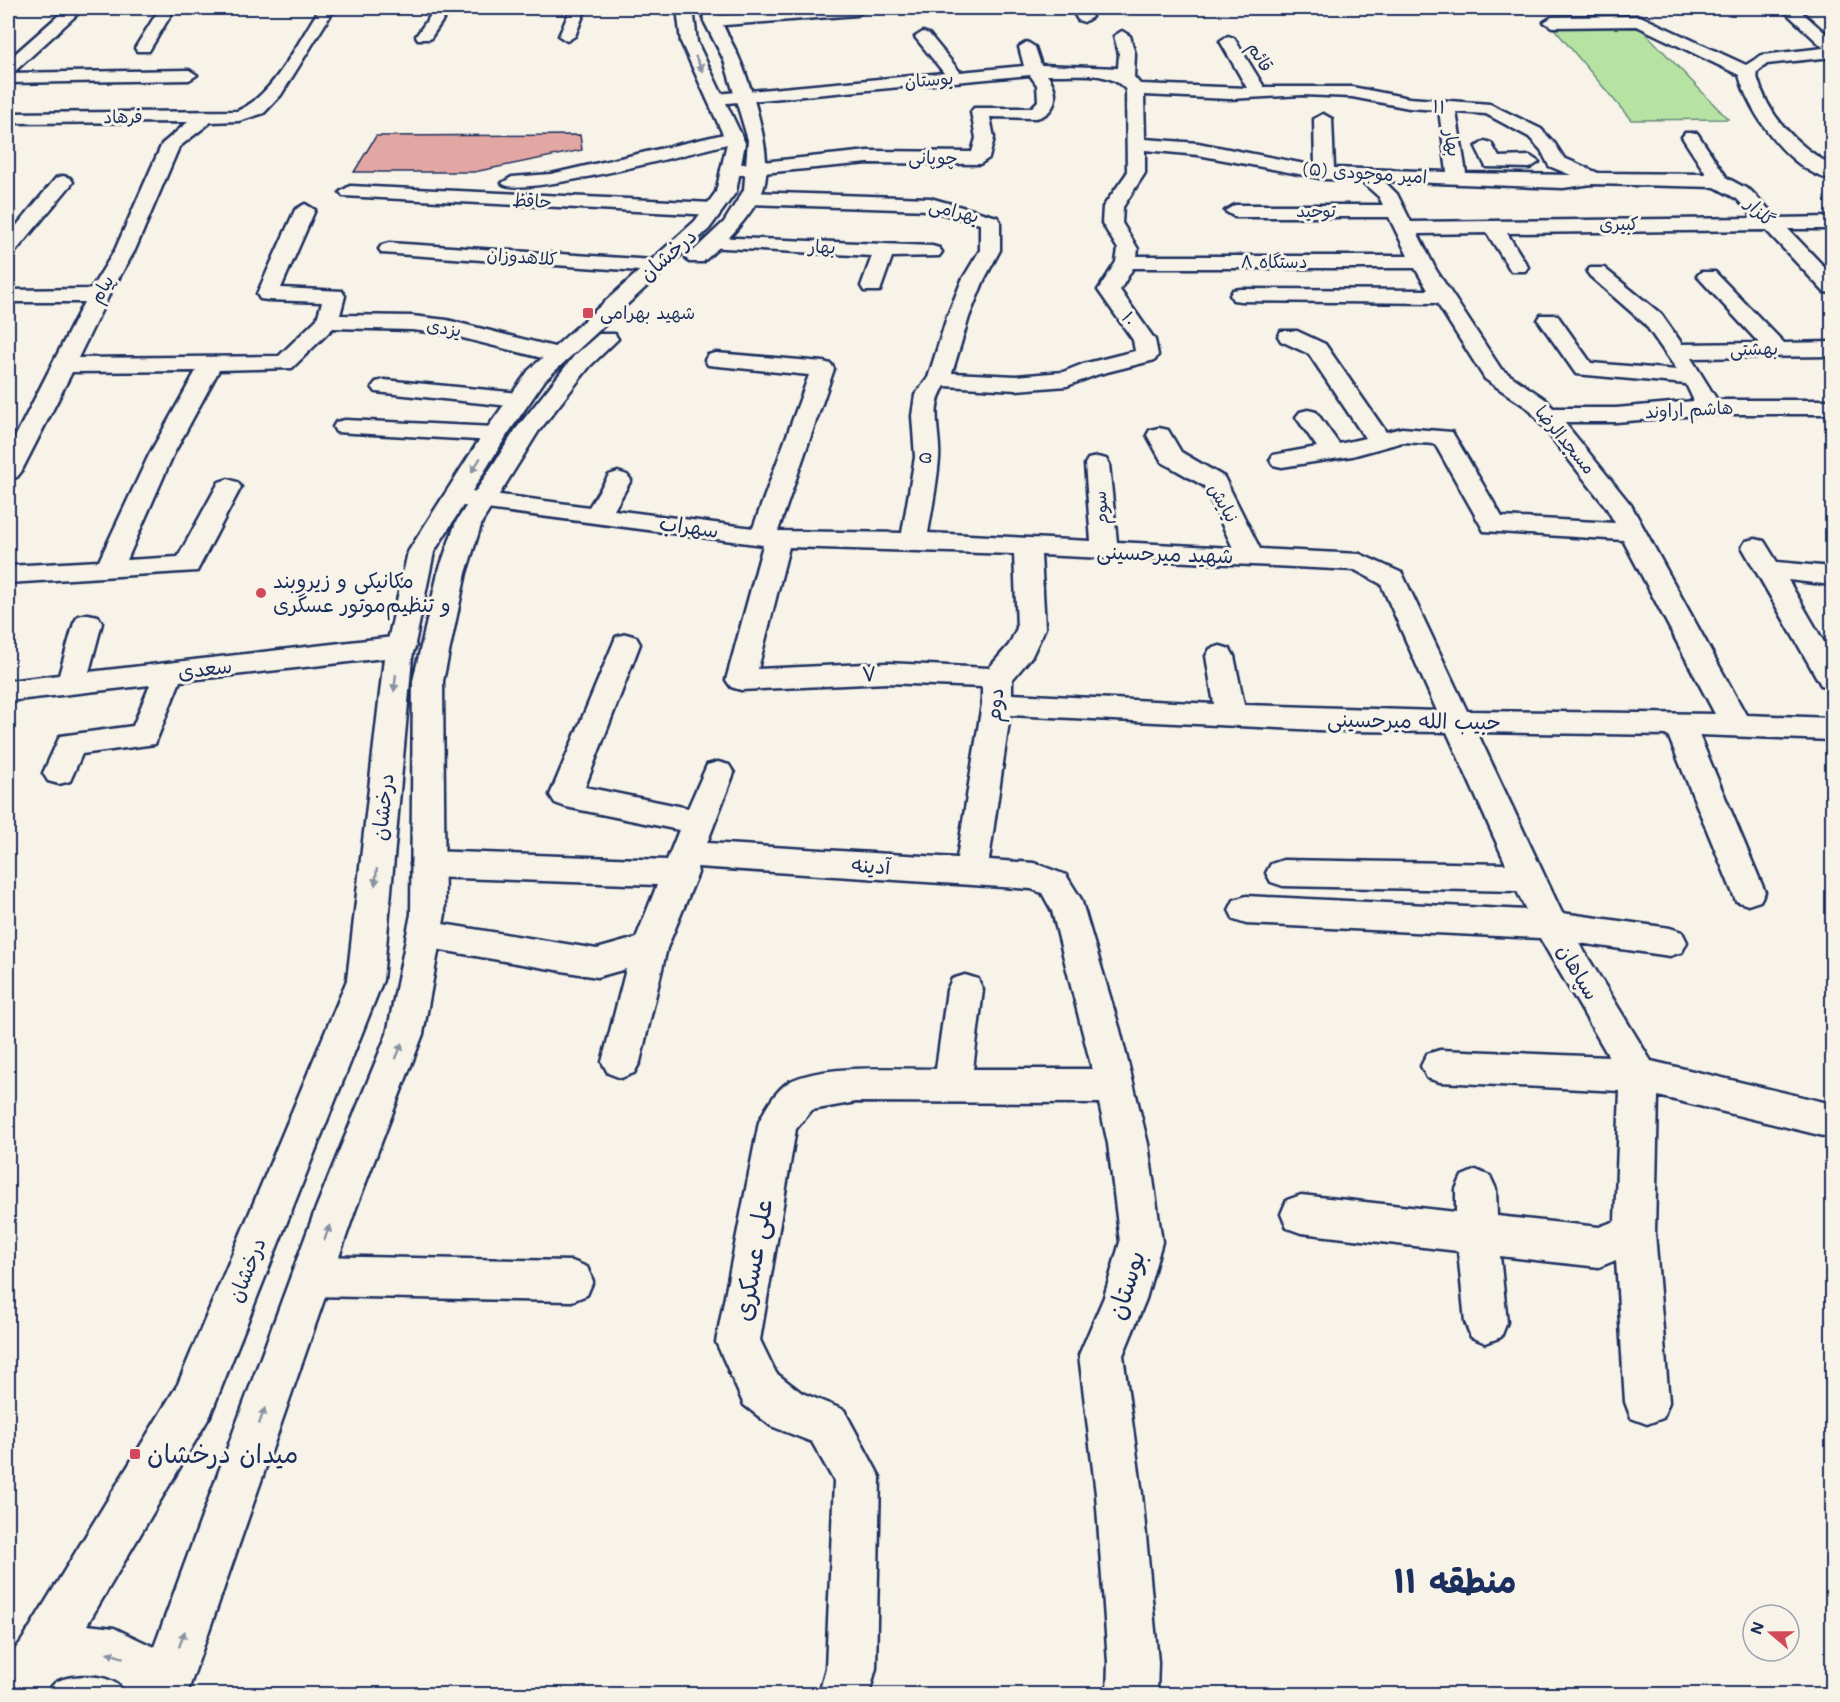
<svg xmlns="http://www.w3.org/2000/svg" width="1840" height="1702" font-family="Mali,'Playpen Sans Arabic',sans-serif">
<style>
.green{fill:#b6e3a1;stroke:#688980;stroke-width:1.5}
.building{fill:#e2a7a2;stroke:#1b2f5e;stroke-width:1.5}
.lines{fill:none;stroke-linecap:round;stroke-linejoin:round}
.street-casing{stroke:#1b2f5e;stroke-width:5}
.secondary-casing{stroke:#1b2f5e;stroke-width:5}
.street{fill:#f7f3e8;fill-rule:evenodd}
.secondary{fill:#f7f3e8;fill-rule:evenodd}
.oneway{fill:#8991a3}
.poi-dot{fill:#d1495b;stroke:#f7f3e8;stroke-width:2}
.labels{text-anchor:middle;stroke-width:6;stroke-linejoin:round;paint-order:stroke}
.far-street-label{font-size:18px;fill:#1b2f5e;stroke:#f7f3e8}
.far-poi-label{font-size:18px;fill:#1b2f5e;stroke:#f7f3e8;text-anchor:start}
.street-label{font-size:21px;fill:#1b2f5e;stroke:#f7f3e8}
.poi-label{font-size:21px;fill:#1b2f5e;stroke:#f7f3e8;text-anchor:start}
.near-street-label{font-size:26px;fill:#1b2f5e;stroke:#f7f3e8}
.near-poi-label{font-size:26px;fill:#1b2f5e;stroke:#f7f3e8;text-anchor:start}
.near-district-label{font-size:33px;font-weight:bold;fill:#1b2f5e;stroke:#f7f3e8}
</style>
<rect width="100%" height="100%" fill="#f7f3e8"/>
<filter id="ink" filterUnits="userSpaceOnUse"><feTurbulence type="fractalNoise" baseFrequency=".0167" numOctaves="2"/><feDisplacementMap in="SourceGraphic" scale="12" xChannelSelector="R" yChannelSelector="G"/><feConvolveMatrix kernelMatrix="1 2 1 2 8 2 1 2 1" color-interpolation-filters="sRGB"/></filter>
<g filter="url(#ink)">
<polygon class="green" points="1637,24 1728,119 1631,120 1551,25"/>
<polygon class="building" points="580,135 582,150 474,172 354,172 376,136"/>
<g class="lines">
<defs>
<g id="street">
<polygon points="67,8 84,8 14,72 8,73 189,70 197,75 189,80 8,83 8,60"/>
<polygon points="160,8 175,8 149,51 137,51 135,48"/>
<path d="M320,8H335L281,95L264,113L239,121L211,122L179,147L135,250L109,295L78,358L279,356L317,319L322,302L268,300L260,299L257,294L295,210L305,204L315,210L281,288L342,291L345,296L340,315L412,316L447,320L566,350L569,355L566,360L558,362L447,334L412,330L333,328L292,368L219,370L173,455L127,560L178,557L219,482L228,479L237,482L241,487L197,571L8,583V566L99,561L149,455L196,371L72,372L21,472L17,477L8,479V451L84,302H8V290L91,289L115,250L162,144L188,122L8,123V113L237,111C273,97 299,40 320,8Z"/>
<polygon points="436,8 451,8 430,39 418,39 416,36"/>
<polygon points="571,8 586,8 575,36 567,41 559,36"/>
<polygon points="829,8 863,8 865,10 857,15 712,26 704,21 712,16"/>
<polygon points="1071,8 1086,8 1092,17 1084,22 1078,20"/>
<path d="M1640,16L1746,65L1762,55L1832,47V57L1767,64L1756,73C1767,116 1795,144 1832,166V180C1790,171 1749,114 1739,75L1637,26L1552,27L1544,22L1552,17Z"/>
<path d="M1122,31L1130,36L1135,54L1134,77L1140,84L1247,88L1220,41L1228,36L1234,38L1264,87H1352L1409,98L1490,104L1541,129L1555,144L1564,158L1598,173L1706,174L1682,137L1685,133H1697L1727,178L1751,191L1777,218L1832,217V229H1788L1832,275V293L1824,292L1766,230L1507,233L1528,267L1525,271H1511L1487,233L1418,234L1436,270L1501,369L1545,399L1553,408H1616L1694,401L1686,384L1576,374L1538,320L1541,315H1557L1591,363L1677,370L1645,324L1590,276L1587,272L1590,268H1604L1661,314L1682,344L1759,343L1697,276L1701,272H1715L1784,343L1832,342V356L1691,358L1717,400H1832V414H1709L1616,422H1564L1631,505L1746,715L1832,718V740L1699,735L1765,892L1760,901L1748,905L1736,901L1668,735L1477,732L1562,913L1670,928L1682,932L1687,942L1682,952L1670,956L1579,943L1651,1061L1832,1104V1138L1658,1096L1655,1233L1669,1402L1663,1418L1647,1424L1631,1418L1625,1402L1616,1260L1599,1267L1500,1256L1507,1322L1501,1337L1486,1343L1471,1337L1465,1322L1458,1251L1301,1233L1287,1228L1281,1214L1287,1200L1301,1195L1456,1212V1189L1462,1176L1476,1170L1490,1176L1496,1189L1497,1216L1599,1227L1615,1221L1620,1091L1440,1082L1427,1078L1421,1066L1427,1054L1440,1050L1609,1057L1540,938L1246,924L1234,920L1229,910L1234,900L1246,896L1526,910L1517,891L1283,886L1271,882L1266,873L1271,864L1283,860L1506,864L1447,732L1339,731L1010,715L989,860L1034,863L1066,875L1081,899L1120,1030L1148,1144L1162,1242L1146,1299L1123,1355L1142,1494L1158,1662L1157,1694H1107L1108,1662L1096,1494L1079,1355L1104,1297L1120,1242L1108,1144L1099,1103L856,1102L812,1110L796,1129L760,1340L776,1373L802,1393L844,1410L880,1477L876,1668L869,1694H819L826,1668L834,1481L812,1442L771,1426L744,1405L716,1342L759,1122C765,1109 777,1089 789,1082C823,1064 897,1069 936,1069L947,990L952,979L965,975L978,979L983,990L973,1069H1092L1052,911L1042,893L1031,889L697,867L698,873L667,948L640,1062L634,1073L621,1078L608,1073L602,1062L626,969L597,977L412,945L407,935L412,925L424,921L597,949L636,938L657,885L428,877L416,873L411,864L416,855L428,851L667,860L679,830L566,807L555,803L550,795L616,637L626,634L636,637L640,644L585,787L688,808L707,765L718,762L729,765L734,773L707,843L957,858L982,704V687L887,683L741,690L731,687L726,680L763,545L456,505L447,502L443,497L447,492L456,489L589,507L609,475L618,472L627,475L631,480L614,510L753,528L809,375L708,365L705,360L708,355L716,353L823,362L831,364L834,369L778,531L902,533L915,457L912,416L915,395L928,378L947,317L962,280L980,250V224L929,210L749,204L739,198L749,192L930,198L997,217L1000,221V250L984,280L969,317L952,373L1016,376L1063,372L1083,364L1135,351L1133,340L1098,290L1116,262L1118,249L1102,223L1103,207L1127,173L1126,90C1110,69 1072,76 1047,75C1060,91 1058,113 1036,118L990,117L994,138L989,158L980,164L868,163L730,176L721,170L723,166L868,151L972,152L976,138L971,112L974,108H1031L1038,101L1037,85L1030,75L716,104L707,99L716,94L944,73L915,37L923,32L929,34L960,72L1024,66L1019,47L1027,42L1035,47L1041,65L1118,68L1119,54L1114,36ZM1144,95L1229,99L1302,95L1352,97L1409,108L1439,110L1447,172L1334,168L1332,119L1323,114L1314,119L1315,166L1198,143L1145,139ZM1456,112L1486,114L1529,137L1541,150L1549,166L1571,175L1466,173ZM1145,150L1198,155L1325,179L1360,180L1379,197L1383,205H1235L1225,211L1235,217H1389L1408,256H1137L1138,249L1122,223L1123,207L1145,173ZM1384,181L1563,188L1592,184L1715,187L1737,199L1755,218L1411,222L1397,194ZM1133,268H1415L1428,290L1241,289L1233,290L1230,295L1233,300L1241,301L1437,303L1485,379L1529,409L1606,507L1615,523L1502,517L1452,432L1402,428L1386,432L1325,344L1297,331H1281L1278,336L1281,341L1309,354L1365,438L1339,444L1316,412L1308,410L1300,412L1296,417L1317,447L1273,455L1270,460L1273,465L1282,467L1352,456L1403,442L1435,444L1484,531L1623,540L1715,714L1467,711L1402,573L1360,554L1260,549L1224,477L1181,452L1168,430L1159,428L1150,430L1147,435L1162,462L1204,486L1233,548L1117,542L1109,464L1106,459L1097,457L1088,459L1085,464L1091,541L928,533C932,509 937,484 939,459C941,434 929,408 945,386L1016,390L1067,386L1099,374L1155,360L1158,355L1155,340L1120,290ZM789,547L1014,554L1017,628L1009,645L989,668L887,663L758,669ZM1041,555L1355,570L1381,584L1437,711L1244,705L1234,656L1230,649L1220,646L1210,649L1206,656L1214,704L1012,694V680L1032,656L1045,628Z"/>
<path d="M733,132L742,137L739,141C709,148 515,201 502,183L512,177L551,174Z"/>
<polygon points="1485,141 1491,143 1499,157 1530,156 1539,162 1530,168 1486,167 1476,147"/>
<polygon points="63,176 70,178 73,182 70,186 15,252 8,254 8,236 56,178"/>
<polygon points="350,186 713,203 723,209 713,215 343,196 340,192"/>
<polygon points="713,237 932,246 939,248 942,252 939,256 892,257 880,291 864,291 861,286 872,256 706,247 703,243 706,239"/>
<polygon points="389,243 654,260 661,262 664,266 661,270 654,272 382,253 379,249 382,245"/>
<polygon points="384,380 519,393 527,395 531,400 527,405 519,407 376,392 372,387 376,382"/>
<polygon points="345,420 495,427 504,429 507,434 504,439 495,441 336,432 333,427 336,422"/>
<polygon points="1755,539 1764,541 1777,562 1832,567 1832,585 1788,580 1832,656 1832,688 1821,685 1742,547 1746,541"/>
<polygon points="88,614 98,616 102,623 89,672 402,636 412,639 416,646 412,653 402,656 180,681 155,744 82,754 70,781 59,784 48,781 43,773 60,736 133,726 150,685 8,701 8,681 59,675 74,623 78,616"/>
<polygon points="312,1256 572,1261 587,1267 593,1281 587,1295 572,1301 312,1296 297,1290 291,1276 297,1262"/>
</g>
<g id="secondary">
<path d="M677,8H693L697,42L745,143L736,192L709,229L545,380L507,435L434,552L412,658L383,980L210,1416L87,1625L114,1628L154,1647L316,1208L387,1034L411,914L413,681L438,573L456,522L516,429L574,356L599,334H615L618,339L590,366L538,432L482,522L466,573L443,681L445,914L423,1034L356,1208L187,1694H126C122,1670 71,1670 55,1680C50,1683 46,1690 42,1694H8V1658L21,1642L178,1384L347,980L384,658L408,552L483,434L529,370L695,221L716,192L727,143L681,42Z"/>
<path d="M703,8H718C721,27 732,41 739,58C752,87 776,164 762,192C748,221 726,241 703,262H689L686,258L724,222L744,190L748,140L724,60L704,21Z"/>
<polygon points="1781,8 1797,8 1832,39 1832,52 1826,50"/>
</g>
</defs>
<use href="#street" class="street-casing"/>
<use href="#secondary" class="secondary-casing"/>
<use href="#street" class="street"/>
<use href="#secondary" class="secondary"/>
</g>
<defs><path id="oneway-solid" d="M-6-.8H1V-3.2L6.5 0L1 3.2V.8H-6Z" transform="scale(1.5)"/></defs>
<g class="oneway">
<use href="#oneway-solid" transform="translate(699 64) rotate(65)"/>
<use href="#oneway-solid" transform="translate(476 465) rotate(122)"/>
<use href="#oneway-solid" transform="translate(395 683) rotate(96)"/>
<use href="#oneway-solid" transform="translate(376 877) rotate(96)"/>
<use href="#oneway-solid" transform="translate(399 1051) rotate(-68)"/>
<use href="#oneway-solid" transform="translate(327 1233) rotate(-70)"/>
<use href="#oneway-solid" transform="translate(262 1416) rotate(-70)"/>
<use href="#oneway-solid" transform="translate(182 1639) rotate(-70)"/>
<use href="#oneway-solid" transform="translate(115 1655) rotate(-162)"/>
</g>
</g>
<g class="poi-dot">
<rect x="582" y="307" width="12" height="12" rx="3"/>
<circle cx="261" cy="593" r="6"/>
<rect x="129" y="1448" width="12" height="12" rx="3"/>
</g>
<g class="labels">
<g class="far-street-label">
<text transform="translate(1260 57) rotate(59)" y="6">قائم</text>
<text transform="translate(929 80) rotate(-5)" y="6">بوستان</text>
<text transform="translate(1439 107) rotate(6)" y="6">۱۱</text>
<text transform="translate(123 117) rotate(-1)" y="6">فرهاد</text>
<text transform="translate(1452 143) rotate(81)" y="6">بهار</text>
<text transform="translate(933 158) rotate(1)" y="6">چوپانی</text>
<text transform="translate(1365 173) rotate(4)" y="6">امیر موجودی (۵)</text>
<text transform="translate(532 201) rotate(3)" y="6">حافظ</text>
<text transform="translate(954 211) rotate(14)" y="6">بهرامی</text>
<text x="1316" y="217">توحید</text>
<text transform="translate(1760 212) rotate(44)" y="6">گلزار</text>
<text x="1619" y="230">کبیری</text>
<text transform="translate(822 247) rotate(2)" y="6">بهار</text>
<text transform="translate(522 257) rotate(4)" y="6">کلاهدوزان</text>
<text x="1274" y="268">۸ دستگاه</text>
<text transform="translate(102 289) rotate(-60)" y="6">پیام</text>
<text transform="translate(1129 319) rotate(54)" y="6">۱۰</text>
<text transform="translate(444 328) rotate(10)" y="6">یزدی</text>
<text transform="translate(1754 349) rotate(-1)" y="6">بهشتی</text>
<text transform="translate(1689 410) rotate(-3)" y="6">هاشم اراوند</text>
<text transform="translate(1565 440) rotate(50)" y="6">مسجدالرضا</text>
<text transform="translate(925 458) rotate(-87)" y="6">۵</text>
<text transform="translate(1223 503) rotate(60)" y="6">نیایش</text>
<text transform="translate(1101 508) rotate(-95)" y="6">سوم</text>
</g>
<g class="far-poi-label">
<text x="600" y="319">شهید بهرامی</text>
</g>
<g class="street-label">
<text transform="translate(668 255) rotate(-41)" y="7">درخشان</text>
<text transform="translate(689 527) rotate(8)" y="7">سهراب</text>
<text transform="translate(1165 554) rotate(2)" y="7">شهید میرحسینی</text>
<text transform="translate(205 669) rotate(-7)" y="7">سعدی</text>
<text transform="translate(869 674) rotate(-3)" y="7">۷</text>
<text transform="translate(995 705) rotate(-85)" y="7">دوم</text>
<text transform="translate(1414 721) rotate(1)" y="7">حبیب الله میرحسینی</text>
<text transform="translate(383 807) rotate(-84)" y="7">درخشان</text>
<text transform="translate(871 866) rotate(4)" y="7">آدینه</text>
<text transform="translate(1578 972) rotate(59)" y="7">سپاهان</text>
<text transform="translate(247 1270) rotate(-68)" y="7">درخشان</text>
</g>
<g class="poi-label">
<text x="273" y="588">مکانیکی و زیروبند<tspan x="273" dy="24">و تنظیم‌موتور عسگری</tspan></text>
</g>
<g class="near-street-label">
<text transform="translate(753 1260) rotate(-80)" y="9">علی عسکری</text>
<text transform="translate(1126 1285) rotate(-72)" y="9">بوستان</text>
</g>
<g class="near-poi-label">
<text x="147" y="1463">میدان درخشان</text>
</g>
<g class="near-district-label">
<text x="1455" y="1593">منطقه ۱۱</text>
</g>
</g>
<rect width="1840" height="1702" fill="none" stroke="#f7f3e8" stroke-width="30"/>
<rect x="15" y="15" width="1810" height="1672" fill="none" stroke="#1b2f5e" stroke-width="2" filter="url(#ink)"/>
<g transform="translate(1771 1633) rotate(290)"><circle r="28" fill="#f7f3e8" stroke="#9fa5b1" stroke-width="1.5"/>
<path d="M0-4.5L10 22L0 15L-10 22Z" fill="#d1495b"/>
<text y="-9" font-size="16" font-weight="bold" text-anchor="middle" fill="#1b2f5e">N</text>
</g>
</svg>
